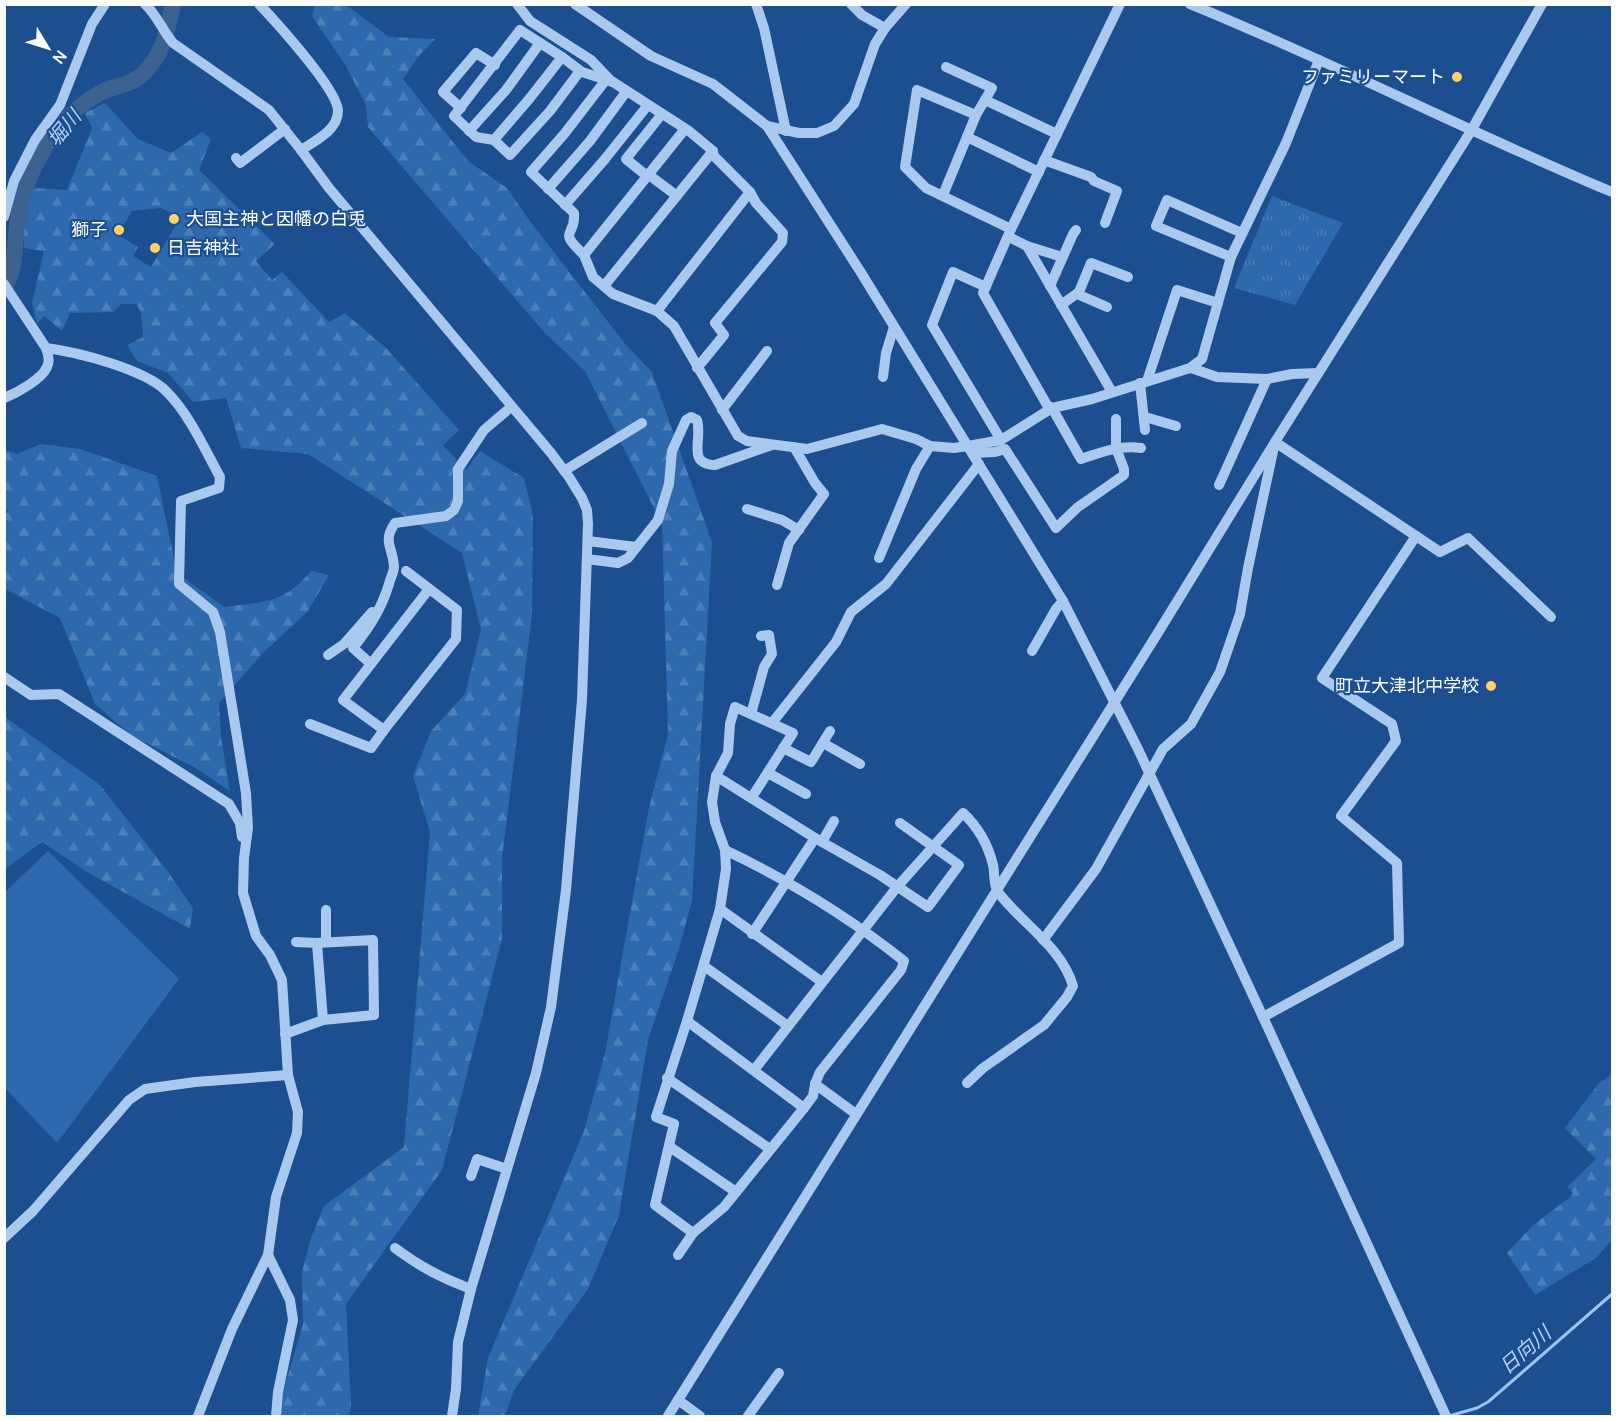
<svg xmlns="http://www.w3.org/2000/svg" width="1617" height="1421" font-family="Manrope,'Noto Sans JP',sans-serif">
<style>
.grass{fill:url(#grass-tufts)}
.forest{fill:url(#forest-firs);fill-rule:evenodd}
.garden{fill:#2e69ad}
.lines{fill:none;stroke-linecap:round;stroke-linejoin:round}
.stream{stroke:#9cc4f0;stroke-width:3}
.river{stroke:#3c6290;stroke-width:16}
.minor{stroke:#a9c9ee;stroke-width:10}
.poi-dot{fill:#ffd166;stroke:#1b4f8f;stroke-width:2}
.labels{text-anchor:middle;stroke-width:4.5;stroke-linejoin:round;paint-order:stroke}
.poi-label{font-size:18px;fill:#fff;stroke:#1b4f8f;text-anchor:end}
.water-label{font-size:20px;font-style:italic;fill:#b5d3f5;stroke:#1b4f8f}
</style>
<defs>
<pattern id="grass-tufts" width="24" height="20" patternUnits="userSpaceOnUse" patternTransform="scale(1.5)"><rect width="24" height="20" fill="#2e69ad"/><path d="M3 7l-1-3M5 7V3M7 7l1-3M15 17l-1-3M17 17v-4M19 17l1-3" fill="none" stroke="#4d80b9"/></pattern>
<pattern id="forest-firs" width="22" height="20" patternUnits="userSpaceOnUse" patternTransform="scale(1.5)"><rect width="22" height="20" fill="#2e69ad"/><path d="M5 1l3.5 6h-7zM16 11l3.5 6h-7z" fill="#4d80b9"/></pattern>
</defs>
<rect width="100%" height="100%" fill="#1b4f8f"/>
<polygon class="grass" points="1272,196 1343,223 1295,305 1234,288"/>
<g class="forest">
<polygon points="315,5 346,5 389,37 435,39 418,57 403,79 468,161 507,188 529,220 626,345 652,372 712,542 692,901 678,952 648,1040 619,1215 588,1289 514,1390 505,1416 478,1416 488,1358 584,1131 605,1053 649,807 668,734 662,524 585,371 543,331 368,127 366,105 346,66 312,16"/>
<path d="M105,103L138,139L171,153L202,132L211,139L199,170L275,244L256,261L272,280L282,272L329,322L345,313L387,349L459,430L443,445L466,470L480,451L524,478L533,515L532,615L502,858V939L442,1170L346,1304L351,1405L349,1416H276L303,1324L302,1272L311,1238L324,1206L404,1147L430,832L413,776L431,731L465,694L481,630L462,553L308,454L241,448L226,398L193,402L168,373L137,361L127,345L143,337L141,312L136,304H121L113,312L70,313L62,331L44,316L37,324L32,303L44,251L24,248V217L34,188L67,190L92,128L85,113ZM161,208L180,218L151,267L133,256L138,247L118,235L132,211Z"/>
<path d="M41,444L80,449L157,476L177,573L224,607C266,601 282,605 311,571L329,575L308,611L263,653L219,703L221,737L230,791L194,767L132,736L95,704L60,618L5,589L4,514L8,512L5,508L4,450L17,454Z"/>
<polygon points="5,717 100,785 166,869 193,908 190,929 87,872 42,842 5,869"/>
<polygon points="1612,1074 1612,1243 1609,1243 1596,1258 1535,1295 1507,1253 1533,1225 1569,1198 1573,1193 1567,1187 1596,1159 1565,1128 1599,1083"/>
</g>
<polygon class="garden" points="48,851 179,979 57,1143 4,1087 5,892"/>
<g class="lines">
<polyline class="stream" points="1449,1416 1477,1408 1488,1402 1612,1294"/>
<path class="river" d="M4,288C17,268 14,247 17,225C20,201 28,177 40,156C55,130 77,104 104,91C116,86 132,84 142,75C163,56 167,31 173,4"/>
<g class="minor">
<path d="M145,4C157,15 162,30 173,43L269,110L301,150L329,188L551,453L569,477L582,498L587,510L588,524L582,700L566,890L551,1007L536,1073L471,1289L458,1342L456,1389L452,1416"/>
<path d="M259,4C276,22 338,90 338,111C338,130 315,141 301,150"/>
<polyline points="517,4 530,21 591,60 612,82"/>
<polyline points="575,4 651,56 713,84 767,126 799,133 817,133 834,126 854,104 875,44 885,28 906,4"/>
<polyline points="756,4 764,28 786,131"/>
<polyline points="851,4 862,15 885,28"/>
<path d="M1120,4L1011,229L983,293L1047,405L1052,408L1081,459C1102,452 1119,445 1141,448"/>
<path d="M1190,4C1333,62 1470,133 1612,192"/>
<polyline points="946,67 992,88 976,115 917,90 905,167 926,188 1011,229"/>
<polyline points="580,71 550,111 510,155 494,140 476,137 454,116 520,30 562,57 582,72 613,82 689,131 713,151 714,156 750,192 756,203 783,233 782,242 715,323 724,335 697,368"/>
<path d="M605,81L565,133L531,172L574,213C576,239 556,228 584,255L685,129"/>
<polyline points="985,100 1057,134"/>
<polyline points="461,108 443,92 476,53 495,65"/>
<polyline points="767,126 860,271 1063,601 1138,749 1263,1017 1446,1416"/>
<polyline points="469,131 506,90 540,43"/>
<polyline points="967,137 1039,172"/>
<polyline points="494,140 530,98 562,57"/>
<polyline points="236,158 240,163 285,129"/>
<polyline points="1044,160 1091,177 1094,181 1117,191 1105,223"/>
<polyline points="649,175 677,196"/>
<polyline points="647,176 626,159 662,114"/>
<polyline points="548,189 590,141 626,92"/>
<polyline points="943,195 976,115"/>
<polyline points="565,205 605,159 648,105"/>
<polyline points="4,217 14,181 35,140 60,105 92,24 105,4"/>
<polyline points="1009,237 1027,246 1112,392"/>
<polyline points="1027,246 1062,257"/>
<polyline points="584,255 593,277 613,294 657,311 674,326 738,436 747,441 807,449 882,429 916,439 930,446 954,448 968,446 1001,440 1052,408 1092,399 1190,368 1202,359 1231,257 1286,143 1319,60"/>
<polyline points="1231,257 1156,226 1167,200 1242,233"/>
<path d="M4,284L46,348C48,353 50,361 47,367C42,379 17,393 4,398"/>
<polyline points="604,286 713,151"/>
<polyline points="1050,286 1073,234 1076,230"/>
<polyline points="986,287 953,272 932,325 1001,440"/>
<polyline points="1077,294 1107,307"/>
<polyline points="1061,305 1079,292 1091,263 1128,277"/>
<polyline points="657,311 750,192"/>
<path d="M46,348C77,352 144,369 166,391C190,415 204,448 220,477L219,488L181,501L179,584L213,612L220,632L246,793L248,828L244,858L243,893L256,936L270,955L282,980L288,1075L298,1112L297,1133L276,1197L268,1255L232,1329L198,1416"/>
<polyline points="1191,368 1217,377 1267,379 1292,374 1318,373"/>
<polyline points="883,377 886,353 894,327"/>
<polyline points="1147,381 1177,290 1218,303"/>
<polyline points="1140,383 1145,430"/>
<polyline points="722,410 767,351"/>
<polyline points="1145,417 1176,426"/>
<polyline points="972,453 995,452 1005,449 1056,528 1078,507 1124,475 1124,469 1116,448 1116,419"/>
<polyline points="564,471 642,423"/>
<polyline points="1219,485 1267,379"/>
<polyline points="747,509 782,520 799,530"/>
<polyline points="588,541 636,547"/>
<polyline points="879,558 916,469 930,446"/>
<path d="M587,559L618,563L628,558L658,520L669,484L672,451L686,420L691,417L697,420C703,439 686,464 715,465L772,445"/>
<path d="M406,571L457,610L456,639L384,730L343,700L371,664L353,648C369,628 381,610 389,584C390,579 394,572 394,567C393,547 382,542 395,523L446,516L454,510L458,501V469L484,430L511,407"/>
<polyline points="777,585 789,543 824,494 815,483 794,447"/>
<polyline points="1032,651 1056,609 1063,601"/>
<polyline points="328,655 344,644 372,612"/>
<polyline points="371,664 429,589"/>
<polyline points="4,677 31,695 59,694 229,804 240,823 242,837"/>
<polyline points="751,714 764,667 772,654 769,635 761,636"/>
<polyline points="772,723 836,642 851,612 886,584 979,464"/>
<polyline points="310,724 371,748 384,730"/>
<polyline points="823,743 860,764"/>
<polyline points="783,748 811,762 830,731"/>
<polyline points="768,773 806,794"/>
<polyline points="716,776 815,838 880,875 928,907 959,865 900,823"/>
<polyline points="822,842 834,821"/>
<path d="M725,850C788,880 850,918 904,961L901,970L820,1072L815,1084"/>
<polyline points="720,909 822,982"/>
<polyline points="752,934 815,838"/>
<polyline points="1043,940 1096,869 1163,749 1191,724 1220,672 1240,614 1248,568 1275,442 1440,552 1468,538 1551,617"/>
<polyline points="296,942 317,943"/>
<polyline points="326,942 326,910"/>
<polyline points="704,966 788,1026"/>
<polyline points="1263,1017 1399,943 1397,863 1341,816 1396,741 1392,724 1322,678 1416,536"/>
<polyline points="687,1021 804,1108 724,1207 693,1233 655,1205 674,1124 656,1117 687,1021 720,909 726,869 725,850 715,822 712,802 716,776 728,753 730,724 735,707 793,733 752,797"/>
<polyline points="285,1034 323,1020 374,1015 373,940 317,943 323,1020"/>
<path d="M754,1070L897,887L963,813C978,827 988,844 993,865C995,873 993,885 998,892C1021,923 1062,947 1073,986L1067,997L1044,1025L983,1068L967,1083"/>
<polyline points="667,1078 770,1149"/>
<polyline points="804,1108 813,1096 815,1084 856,1114"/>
<polyline points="670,1147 736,1192"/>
<polyline points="471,1176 477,1159 507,1169"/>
<polyline points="4,1238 33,1211 129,1100 145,1089 195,1082 288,1075"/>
<path d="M395,1248C422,1268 440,1277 471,1289"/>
<polyline points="268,1255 290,1300 293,1320 278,1392 276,1416"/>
<polyline points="678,1255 693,1233"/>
<polyline points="678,1400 700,1416"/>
<polyline points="668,1416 1159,631 1275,442 1471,131 1542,4"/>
<polyline points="748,1416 779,1373"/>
</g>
</g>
<g class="poi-dot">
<circle cx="1457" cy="77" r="6"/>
<circle cx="174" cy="219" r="6"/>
<circle cx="119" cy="230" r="6"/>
<circle cx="155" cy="248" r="6"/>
<circle cx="1491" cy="686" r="6"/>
</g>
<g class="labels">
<g class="poi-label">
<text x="1445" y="83">ファミリーマート</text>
<text x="186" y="225" text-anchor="start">大国主神と因幡の白兎</text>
<text x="107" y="236">獅子</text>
<text x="167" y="254" text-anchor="start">日吉神社</text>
<text x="1479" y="692">町立大津北中学校</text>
</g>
<g class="water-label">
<text transform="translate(64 128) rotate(-50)" y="7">堀川</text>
<text transform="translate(1525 1350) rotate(-41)" y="7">日向川</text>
</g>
</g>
<rect width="1617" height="1421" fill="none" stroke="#ffffff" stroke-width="12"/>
<g transform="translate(48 48) rotate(128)" stroke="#1b4f8f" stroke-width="4.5" paint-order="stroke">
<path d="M0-4.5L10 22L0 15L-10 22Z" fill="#ffffff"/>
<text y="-9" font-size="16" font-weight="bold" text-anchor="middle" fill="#ffffff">N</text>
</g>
</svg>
